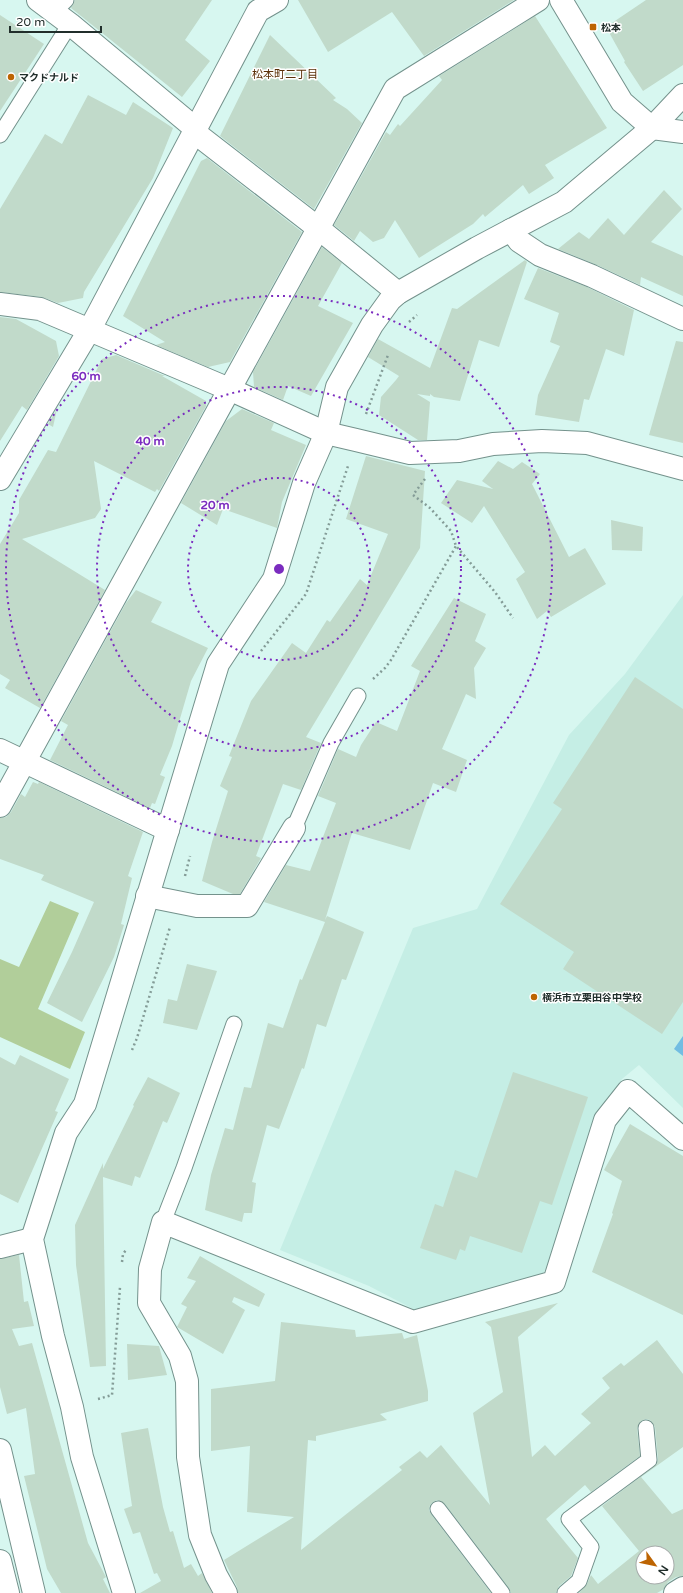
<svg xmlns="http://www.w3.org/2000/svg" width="683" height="1593" font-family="'Varela Round','Noto Sans JP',sans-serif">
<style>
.built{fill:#c5eee5}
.green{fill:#b1ce9a}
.water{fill:#72bde2}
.building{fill:#c1daca;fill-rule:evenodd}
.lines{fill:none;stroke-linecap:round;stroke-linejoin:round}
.service-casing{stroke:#74928c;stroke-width:17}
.pedestrian-casing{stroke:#74928c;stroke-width:24}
.minor-casing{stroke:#74928c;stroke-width:24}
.path{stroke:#849c97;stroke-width:2.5;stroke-dasharray:2 3;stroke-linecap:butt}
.service{stroke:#fff;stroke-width:15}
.pedestrian{stroke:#fff;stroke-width:22}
.minor{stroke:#fff;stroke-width:22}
.ring{fill:none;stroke:#7b2cbf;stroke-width:2;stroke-dasharray:2 4}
.poi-dot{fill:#bd6402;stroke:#fff;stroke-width:1.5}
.labels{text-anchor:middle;stroke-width:3;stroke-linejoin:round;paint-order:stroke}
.poi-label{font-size:10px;font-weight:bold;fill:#212e2b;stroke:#fff;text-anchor:start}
.neighbourhood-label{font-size:11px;fill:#5a2f07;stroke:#fff}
.centre{fill:#7b2cbf;stroke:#fff;stroke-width:2}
.ring-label{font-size:12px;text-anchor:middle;font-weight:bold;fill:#7b2cbf;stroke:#fff;stroke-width:3;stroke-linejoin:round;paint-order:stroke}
</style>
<rect width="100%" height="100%" fill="#d7f7f0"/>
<polygon class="built" points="683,595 683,1108 639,1065 622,1079 594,1126 555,1257 540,1277 417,1311 369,1286 280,1250 413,928 477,909 569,735 625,674"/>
<polygon class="green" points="50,901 79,913 38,1009 85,1032 70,1069 0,1037 0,959 19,967"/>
<polygon class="water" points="683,1036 683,1056 674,1049"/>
<g class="building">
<polygon points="75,0 212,0 185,40 210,61 182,97 71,8"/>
<polygon points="298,0 514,0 424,56 392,12 328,52"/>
<polygon points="646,0 683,0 683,65 643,91 624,62 625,61 606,27"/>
<polygon points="0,15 44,44 0,111"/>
<polygon points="535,16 607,128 545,165 554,178 529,194 523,185 485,217 483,214 473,224 419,258 395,220 384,238 373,242 360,231 354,241 334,225 386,132 390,135 398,124 400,126 442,80 439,76"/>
<polygon points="270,35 336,98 333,100 347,109 362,123 314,209 220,136"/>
<polygon points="88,95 126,115 133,102 173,128 153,178 84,292 83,298 58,303 42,297 0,292 0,209 45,134 62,144"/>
<polygon points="207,158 302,232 230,362 208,367 156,345 165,342 123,316 201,161"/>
<polygon points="664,190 682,209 651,242 683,256 683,296 641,277 640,285 597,265 558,249 579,232 589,239 608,218 624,235"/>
<polygon points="322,247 342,263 318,306 353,323 311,396 288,386 283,400 254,387 253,372"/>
<polygon points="525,260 527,262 499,347 479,340 460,401 434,397 430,394 430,396 417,394 430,402 427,440 418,440 379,415 381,397 396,380 399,376 368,357 378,339 430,368 452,308 457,309"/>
<polygon points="538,268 587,287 634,310 624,356 606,349 589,400 584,399 579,422 535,415 538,395 560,346 550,342 559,313 524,299"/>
<polygon points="0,317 16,319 56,341 59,356 27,410 22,406 0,441"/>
<polygon points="676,341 683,342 683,443 649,435"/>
<polygon points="116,355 165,376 162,376 206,401 206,406 159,491 157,489 155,492 94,461 101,509 95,518 22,539 105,590 40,708 5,688 10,680 0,674 0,544 19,513 19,500 48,450 56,452 102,359"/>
<polygon points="57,409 53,427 48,424"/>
<polygon points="242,409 274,423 271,430 306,445 282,502 277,528 223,509 217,525 181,503 226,421"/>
<polygon points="366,456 425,471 420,548 306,737 321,743 301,790 283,784 256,856 261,858 240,894 233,894 202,881 212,842 228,791 220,786 232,757 229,756 251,701 292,643 306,653 327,620 330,622 360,579 367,585 388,534 346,519"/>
<polygon points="498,461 513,469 522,462 540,474 532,484 569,557 585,548 606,584 551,617 547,611 537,619 516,579 525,572 484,506 472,523 441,503 457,480 493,489 482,481"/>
<polygon points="611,520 643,527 642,551 612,550"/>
<polygon points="136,590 162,602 151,622 208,648 191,681 172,746 160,775 165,777 155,804 152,803 150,808 50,760 68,725 61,721 126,603"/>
<polygon points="454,598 486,614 475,641 486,648 474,668 476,699 466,694 442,749 467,760 456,792 433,783 410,850 352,833 325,920 327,916 364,932 346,980 342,979 326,1027 317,1024 304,1069 302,1068 279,1129 267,1125 252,1182 256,1183 252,1213 244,1213 242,1222 205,1210 211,1175 225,1128 233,1130 244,1087 251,1088 268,1023 283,1028 300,979 302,980 325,922 264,902 286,865 310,871 336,803 318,796 338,749 356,757 361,745 376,722 397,731 420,671 411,666"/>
<polygon points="635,677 683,709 683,1002 662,1034 563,969 574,952 500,904 562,809 553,803"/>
<polygon points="33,782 38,784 39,782 143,832 128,876 132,878 121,924 124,925 114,957 82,1022 47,1003 72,952 94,902 41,880 44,875 0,859 0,818 6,817 11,812 21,794 25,797"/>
<polygon points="187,964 217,971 197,1030 163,1023 168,999 177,1001"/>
<polygon points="20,1055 69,1079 55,1111 58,1112 18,1203 0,1194 0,1057 15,1065"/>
<polygon points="513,1072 588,1097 552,1205 540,1201 522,1253 470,1236 465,1251 460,1249 456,1260 420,1248 435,1204 443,1207 455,1170 477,1178"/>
<polygon points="148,1077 180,1093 167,1123 163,1121 140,1178 135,1176 132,1186 103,1177 106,1366 90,1367 76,1265 75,1225 103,1163 103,1169 134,1106 133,1105"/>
<polygon points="630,1124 683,1156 683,1315 592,1272 613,1214 612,1213 622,1181 604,1170"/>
<polygon points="19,1255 24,1302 28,1301 34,1326 12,1329 19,1346 32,1343 88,1543 106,1577 103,1579 110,1593 61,1593 47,1569 24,1476 35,1474 26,1408 7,1414 0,1387 0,1259"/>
<polygon points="200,1256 265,1294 259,1307 234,1297 232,1302 245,1310 223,1354 177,1327 187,1307 181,1304 196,1281 187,1278"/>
<path d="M558,1303L518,1337L532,1457L545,1445L555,1456L591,1423L581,1414L610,1388L602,1378L621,1363L624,1366L657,1340L683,1374V1447L641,1477L672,1514L683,1509V1576L676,1577L668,1582L664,1589L657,1593H579L587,1584L591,1575L598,1584L639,1551L602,1506L657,1464L658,1459L655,1427L650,1420L646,1419L641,1421L637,1428L640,1456L591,1492L585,1485L546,1519L578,1558L571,1576L559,1586L556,1593H511L509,1588L445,1504L437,1500L433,1502L430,1505L429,1510L431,1514L491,1593H238L237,1587L224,1560L294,1517L247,1512L250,1446L211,1451V1389L275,1381L281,1322L355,1330L356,1337L402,1333L404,1339L417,1335L428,1391V1401L380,1414L387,1420L316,1436V1441L308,1440L301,1550L402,1470L399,1467L420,1451L427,1458L441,1445L490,1505L473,1413L503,1392L491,1327L485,1322ZM643,1553H667V1577H643Z"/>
<polygon points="127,1344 159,1346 167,1375 128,1380"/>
<polygon points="148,1428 163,1507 170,1532 173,1531 184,1568 191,1564 198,1576 202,1573 212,1593 140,1593 161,1581 157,1573 154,1574 140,1532 133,1534 124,1509 132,1506 121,1433"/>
</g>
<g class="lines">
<defs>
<g id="service">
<polyline points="54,12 66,0"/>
<polyline points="0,135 70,24"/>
<polyline points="294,828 331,743 358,696"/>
<polyline points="163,1222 184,1168 234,1024"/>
<polyline points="438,1509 502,1593"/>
<polyline points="565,1593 579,1581 591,1547 569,1519 649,1460 646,1428"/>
</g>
<polyline id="pedestrian" points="0,1561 8,1593"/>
<g id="minor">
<polyline points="38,0 70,24 196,129"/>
<polyline points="561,0 622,102 652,128 683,132"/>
<polyline points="194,132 318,228 398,293"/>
<polyline points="511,230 519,241 540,255 592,276 683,319"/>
<polyline points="0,304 40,309 229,389 326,433 356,440 410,453 459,451 493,444 542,441 587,443 683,469"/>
<polyline points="0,479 90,329 258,11 277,0"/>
<polyline points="0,750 168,830"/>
<polyline points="0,806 395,89 538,0"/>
<polyline points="147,896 197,906 247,906 294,828"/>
<polyline points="0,1247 32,1239"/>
<polyline points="0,1450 34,1593"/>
<polyline points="124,1593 82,1457 72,1407 53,1336 32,1239 66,1133 85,1104 218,664 274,579 304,483 326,433 337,387 372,325 390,300 398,293 477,248 564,202 652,128 683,95"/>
<polyline points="226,1593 216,1575 200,1535 188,1457 187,1381 180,1356 149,1303 150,1269 163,1222 413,1322 554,1282 605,1120 628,1091 683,1139"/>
<polyline points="675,1593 683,1588"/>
</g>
</defs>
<use href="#service" class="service-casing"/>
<use href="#pedestrian" class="pedestrian-casing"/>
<use href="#minor" class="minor-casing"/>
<g class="path">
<polyline points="409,322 417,315"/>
<polyline points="366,414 388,355"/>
<polyline points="425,479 413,495 430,508 451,531 456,546 495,592 513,618"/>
<polyline points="261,651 306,594 348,466"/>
<polyline points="373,679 385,668 391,660 456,546"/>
<polyline points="185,876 190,856"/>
<polyline points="132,1050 137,1038 170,927"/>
<polyline points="122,1262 123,1254 126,1250"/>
<polyline points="98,1399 112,1395 120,1287"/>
</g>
<use href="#service" class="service"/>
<use href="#pedestrian" class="pedestrian"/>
<use href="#minor" class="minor"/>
</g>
<g class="ring">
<circle cx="279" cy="569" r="91"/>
<circle cx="279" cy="569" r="182"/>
<circle cx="279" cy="569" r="273"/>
</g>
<g class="poi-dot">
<rect x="589" y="23" width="8" height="8" rx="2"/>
<circle cx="11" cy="77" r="4"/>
<circle cx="534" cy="997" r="4"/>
</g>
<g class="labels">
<g class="poi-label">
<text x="601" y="31">松本</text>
<text x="19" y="81">マクドナルド</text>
<text x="542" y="1001">横浜市立栗田谷中学校</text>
</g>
<g class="neighbourhood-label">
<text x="285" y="78">松本町二丁目</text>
</g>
</g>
<circle cx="279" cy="569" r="6" class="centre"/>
<g class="ring-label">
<text x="86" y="380">60 m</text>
<text x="150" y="445">40 m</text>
<text x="215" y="509">20 m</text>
</g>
<g transform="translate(655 1565) rotate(123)"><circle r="19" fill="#ffffff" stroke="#a6abaa"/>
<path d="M0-3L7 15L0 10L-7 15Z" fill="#bd6402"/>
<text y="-6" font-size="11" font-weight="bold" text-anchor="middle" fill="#212e2b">N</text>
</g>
<path d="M10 26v6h91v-6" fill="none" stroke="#212e2b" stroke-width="2"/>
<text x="16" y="26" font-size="12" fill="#212e2b" stroke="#ffffff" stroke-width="3" paint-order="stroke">20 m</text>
</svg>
